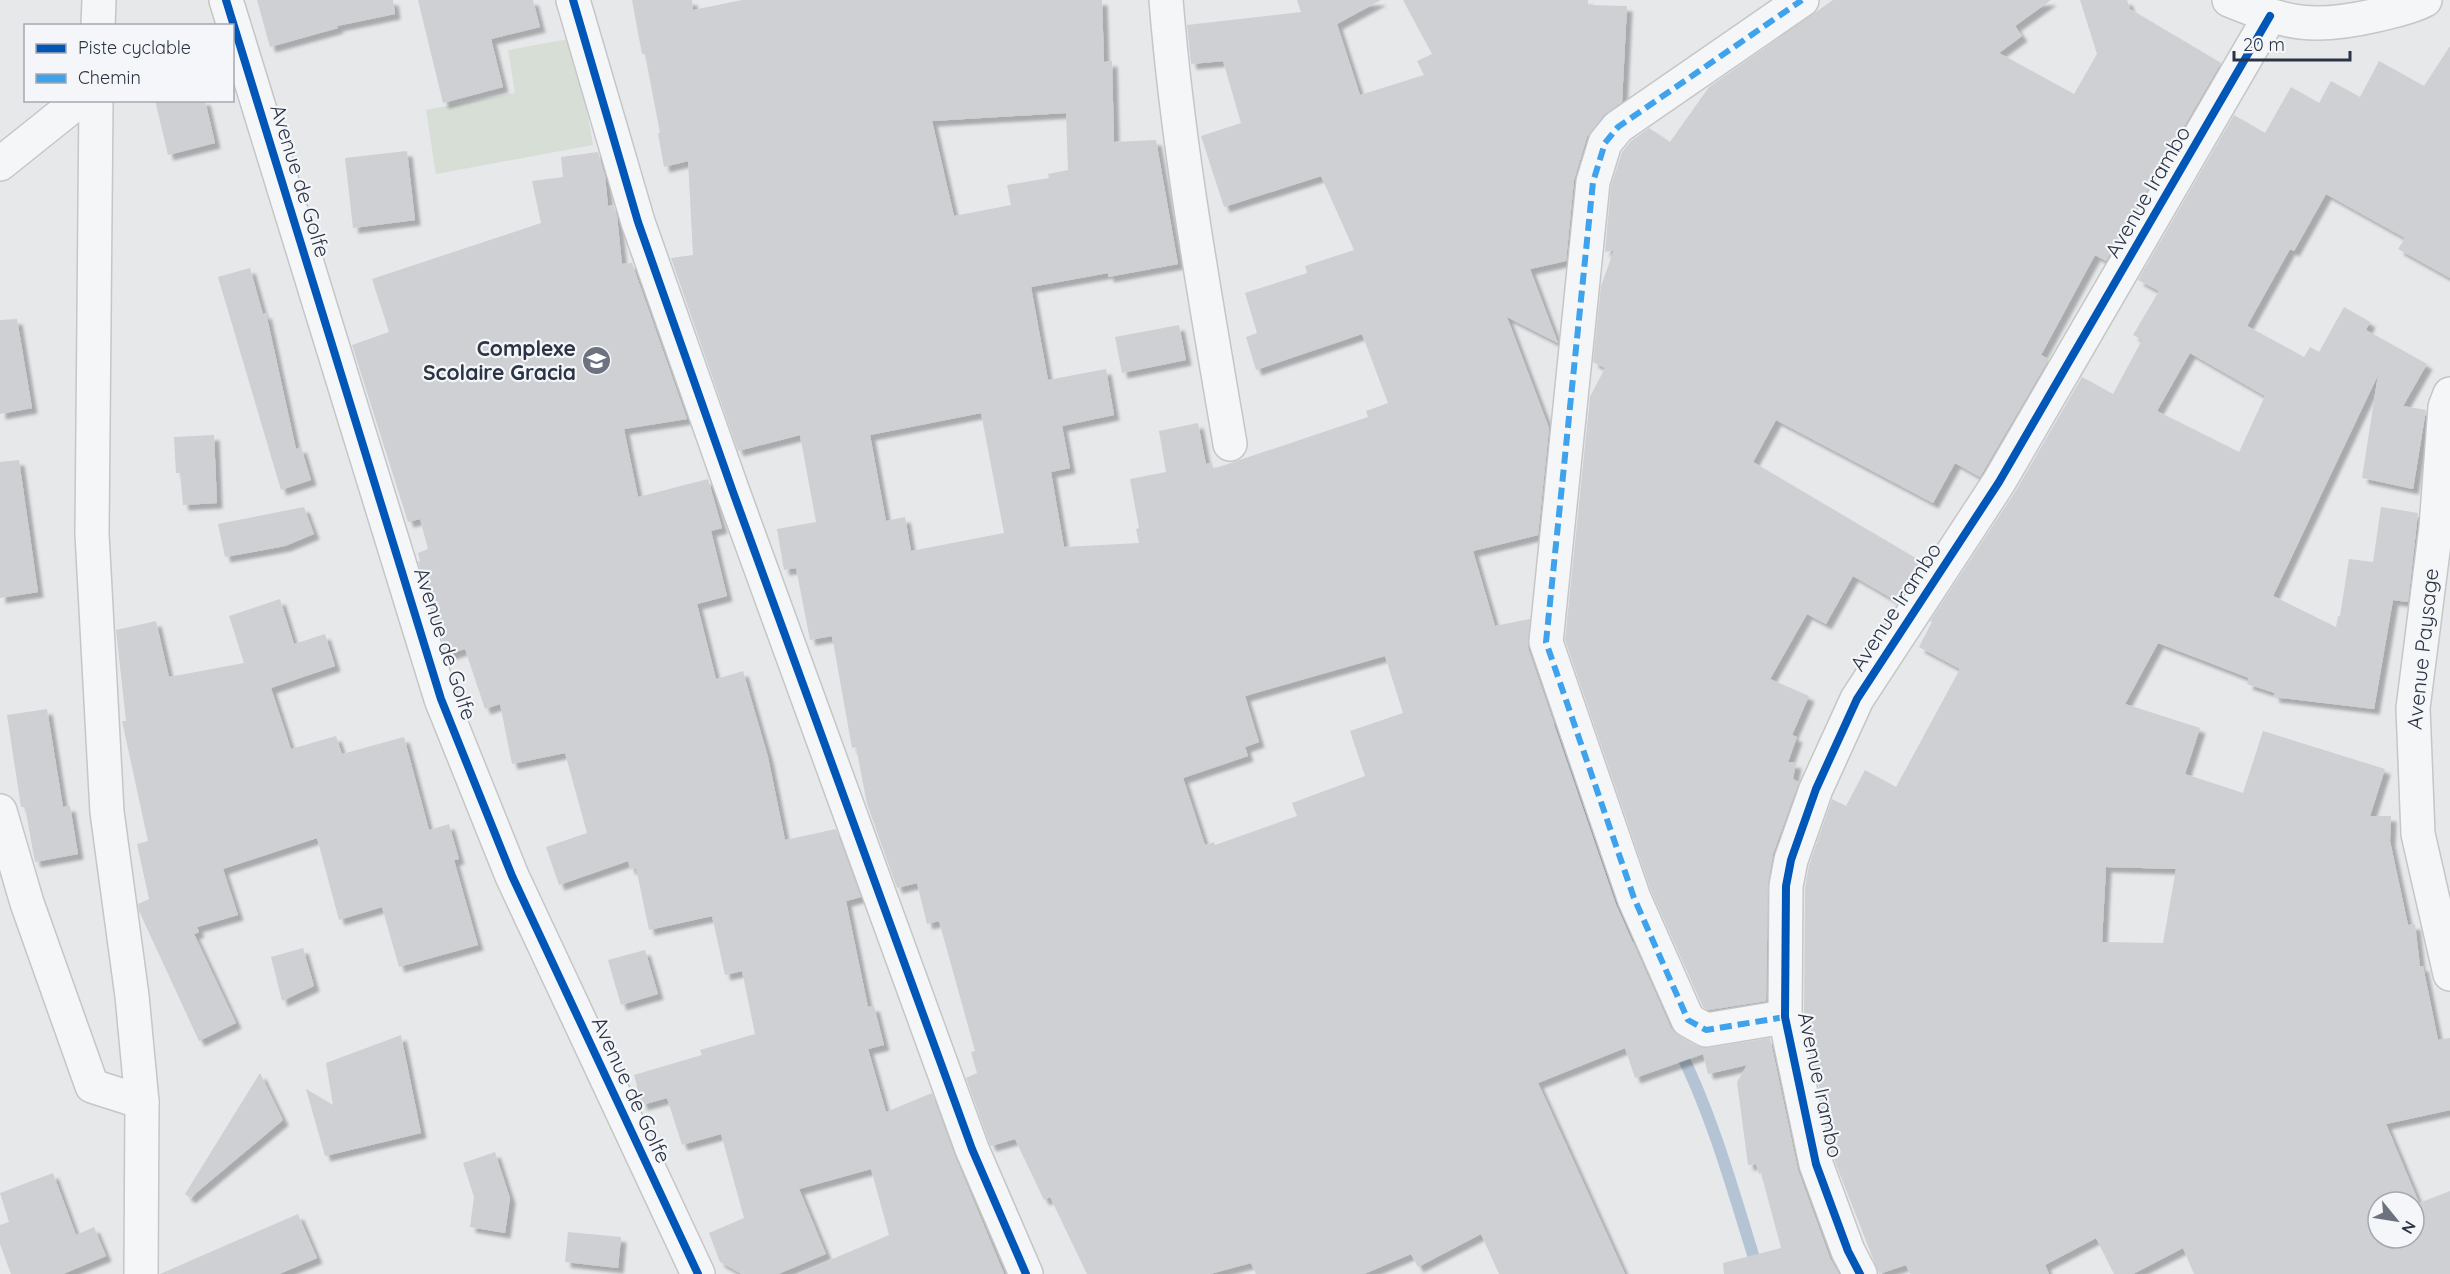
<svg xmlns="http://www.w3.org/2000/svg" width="2450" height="1274" font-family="Quicksand,sans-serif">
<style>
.green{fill:#d6ded6}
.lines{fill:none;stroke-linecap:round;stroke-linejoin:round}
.stream{stroke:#b4c4d5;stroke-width:12}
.building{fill:#ced0d3;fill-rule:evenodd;filter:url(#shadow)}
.street-casing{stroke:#c4c6c8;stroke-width:36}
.street{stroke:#f5f6f7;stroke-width:33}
.quiet{stroke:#3ea3ec;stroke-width:6;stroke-dasharray:12 6;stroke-linecap:butt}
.cycleway-casing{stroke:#f4f6f9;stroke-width:11}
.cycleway{stroke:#0057b8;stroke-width:8}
.labels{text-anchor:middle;stroke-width:4.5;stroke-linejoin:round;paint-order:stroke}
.street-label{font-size:21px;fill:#2b3445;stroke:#f4f6f9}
.poi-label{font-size:21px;font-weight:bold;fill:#2b3445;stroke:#f4f6f9;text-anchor:end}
</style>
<defs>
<filter id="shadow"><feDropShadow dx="5.5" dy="5.5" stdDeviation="1.5" flood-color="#0004"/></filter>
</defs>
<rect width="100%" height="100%" fill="#e6e8ea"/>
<polygon class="green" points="574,38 593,145 436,174 426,110 515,93 508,50"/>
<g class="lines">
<g class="stream">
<polyline points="1560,726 1563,746 1606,873 1630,937"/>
<path d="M1678,1047C1714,1118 1735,1198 1759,1274"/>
</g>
</g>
<g class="building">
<polygon points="257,0 393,0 395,14 337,26 338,28 270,47"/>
<polygon points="418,0 533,0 540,27 491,39 503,87 443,103"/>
<path d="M632,0H692L693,10L742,0H1102L1104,62L1112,61L1114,142L1156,140L1178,264L1108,277V273L1031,287L1048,380L1106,369L1114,415L1062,426L1070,468L1051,472L1064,547L1139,543L1136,529L1139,528L1130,479L1166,472L1159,431L1198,423L1206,464L1212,463L1213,469L1368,417L1366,411L1388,403L1362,334L1256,370L1246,337L1257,333L1245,293L1307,273L1305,266L1354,250L1321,176L1224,207L1201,136L1241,123L1223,61L1191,64L1187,25L1301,12L1297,0H1381L1337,24L1360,95L1424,75L1417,61L1432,54L1403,0H1588V5L1627,6L1622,102L1604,115L1587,137L1574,180L1566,261L1530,269L1558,343L1507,317L1549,428L1538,535L1473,551L1495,626L1530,619L1528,648L1616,904L1671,1028L1679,1036L1697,1046L1708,1048L1770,1038L1798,1170L1830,1258L1839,1274H1724L1723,1263L1781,1248L1761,1173L1759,1174L1756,1164L1748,1165L1737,1082L1747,1065L1708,1074L1703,1054L1635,1078L1625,1048L1538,1083L1625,1274H1499L1481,1234L1418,1267L1411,1254L1364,1274H1256L1251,1263L1210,1274H1087L1050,1197L1044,1200L1015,1139L991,1146L989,1142L966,1078L977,1073L971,1052L975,1051L939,921L927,924L917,883L897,888L867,804L856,747L852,748L832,636L810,640L796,568L784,570L777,529L816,522L800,435L738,451L671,258L693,255L688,161L664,167L658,133H660L645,54H642ZM1066,113L1068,170L1048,174L1049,178L1007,185L1011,205L954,216L932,121ZM981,413L1004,533L911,551L905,517L886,521L870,435ZM1385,656L1403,713L1350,731L1365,776L1292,803L1297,816L1215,845L1214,842L1205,845L1183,778L1248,756L1245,747L1259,742L1245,696Z"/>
<polygon points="1833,0 2051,0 2015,26 2022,36 1999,53 2074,94 2097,54 2080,0 2127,0 2130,9 2221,63 2106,261 2095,255 2041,355 2049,359 1980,477 1955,463 1933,503 1776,420 1753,462 1924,563 1898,602 1853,576 1826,624 1807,614 1770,679 1809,696 1792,735 1797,737 1788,762 1796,763 1793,779 1799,782 1773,854 1768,883 1766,1001 1709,1010 1703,1007 1651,891 1565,640 1590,397 1605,368 1593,362 1601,286 1614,250 1605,252 1611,186 1622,152 1631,141 1649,128 1670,142 1709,87"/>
<path d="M2450,46V278L2398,249L2405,238L2326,194L2294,251L2290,249L2247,326L2304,357L2310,347L2319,352L2344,307L2370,322L2366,330L2427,364L2403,406L2426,410L2413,489L2362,478L2378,375L2273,596L2336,627L2338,616H2340L2349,559L2373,562L2381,507L2418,513L2408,602L2393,600L2374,709L2273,697L2275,693L2247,684L2249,678L2158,643L2125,704L2200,728L2185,774L2243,793L2263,731L2385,769L2370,816H2391L2390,841L2408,925L2415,924L2420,966H2423L2438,1040L2450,1038V1110L2386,1124L2419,1203L2450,1191V1274H2194L2183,1248L2133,1274H2114L2096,1238L2045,1265L2049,1274H1910L1906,1265L1879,1274L1834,1159L1804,1015L1805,888L1809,865L1832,799L1846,806L1865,770L1896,787L1960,669L1919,647L1932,622L1930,621L2015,492L2082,377L2113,394L2142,340L2133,335L2159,291L2138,280L2234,115L2265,133L2291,87L2319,103L2331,81L2360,97L2379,61L2424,86ZM2190,353L2265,396L2239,452L2157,411ZM2106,867L2176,869L2163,943L2102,942ZM2378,1202H2414V1238H2378Z"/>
<polygon points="155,100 205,100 215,143 168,155"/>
<polygon points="407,151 415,220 353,228 345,158"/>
<polygon points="598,152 605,176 608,206 613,205 617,216 622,264 632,263 687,419 624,429 638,497 708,479 722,528 711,531 727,596 697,604 716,679 743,671 768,757 785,840 836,829 861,897 846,901 868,1007 874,1006 884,1045 868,1049 886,1112 932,1093 955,1156 1004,1274 797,1274 889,1235 871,1169 799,1189 826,1254 778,1274 742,1274 720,1262 709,1233 744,1218 721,1134 682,1145 667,1098 642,1105 634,1075 702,1055 700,1050 755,1034 742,971 725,975 712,916 649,930 636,868 630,869 628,861 559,885 546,847 587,833 565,753 512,764 500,704 485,709 465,649 447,655 418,562 420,561 418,553 428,549 420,519 408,522 352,345 389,332 372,279 541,223 532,181 563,177 561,157"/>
<polygon points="250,268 263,314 266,313 296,449 301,447 311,480 281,490 218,277"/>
<polygon points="17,319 32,408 0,414 0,320"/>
<polygon points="1179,325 1186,360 1122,373 1115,337"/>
<polygon points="214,435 217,503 183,505 180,473 176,473 174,437"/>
<polygon points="19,460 38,592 0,598 0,462"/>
<polygon points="304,507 314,534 285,546 225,557 218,524"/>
<polygon points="280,599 294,644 325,634 335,666 271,688 291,749 336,736 342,754 404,737 429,830 449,824 459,859 454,860 478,945 399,967 382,907 339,920 317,838 223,869 238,915 197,927 199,932 194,934 236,1023 199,1041 139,911 138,904 149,899 137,844 148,841 122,721 126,721 116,630 156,621 169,677 244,663 229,616"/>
<polygon points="47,709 63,807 70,806 78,854 35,862 25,807 21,807 7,715"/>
<polygon points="303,948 314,986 282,1001 271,957"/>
<polygon points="645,950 658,994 621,1005 608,960"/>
<polygon points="401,1035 421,1133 325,1156 306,1089 333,1105 326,1063"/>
<polygon points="260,1073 283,1120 190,1198 185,1194"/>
<polygon points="495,1152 510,1198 505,1233 470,1227 474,1197 463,1163"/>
<polygon points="53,1173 76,1235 94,1227 106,1256 63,1274 11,1274 0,1244 0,1225 9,1222 0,1193"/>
<polygon points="298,1214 317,1258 279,1274 160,1274"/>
<polygon points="568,1232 621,1237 618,1268 565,1262"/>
</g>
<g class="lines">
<defs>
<g id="street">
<polyline points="226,0 441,699 512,876 698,1274"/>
<polyline points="573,0 638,222 733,492 972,1149 1026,1274"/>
<path d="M1166,0C1178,149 1205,296 1230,444"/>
<path d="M2229,0C2288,24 2313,30 2377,15C2393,11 2410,8 2425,0"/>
<polyline points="98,26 99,0"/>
<polyline points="96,100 92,534 107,812 132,996 142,1102 141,1274"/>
<polyline points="0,164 80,100"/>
<polyline points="2450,394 2445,407 2436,527 2413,708 2418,834 2450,974"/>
<polyline points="0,811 27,903 92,1086 142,1102"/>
<polyline points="1785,1017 1706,1030 1688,1020 1634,898 1546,642 1593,182 1605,143 1618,127 1802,0"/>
<polyline points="1860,1274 1848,1251 1816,1164 1785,1017 1786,886 1791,860 1816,789 1857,699 1999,482 2270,16"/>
</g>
</defs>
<use href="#street" class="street-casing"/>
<use href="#street" class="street"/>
<polyline class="quiet" points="1785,1017 1706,1030 1688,1020 1634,898 1546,642 1593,182 1605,143 1618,127 1802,0"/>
<defs>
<g id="cycleway">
<polyline points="226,0 441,699 512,876 698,1274"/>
<polyline points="573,0 638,222 733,492 972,1149 1026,1274"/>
<polyline points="1860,1274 1848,1251 1816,1164 1785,1017 1786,886 1791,860 1816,789 1857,699 1999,482 2270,16"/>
</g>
</defs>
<use href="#cycleway" class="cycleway-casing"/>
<use href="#cycleway" class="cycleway"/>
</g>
<defs>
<symbol id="school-disc" viewBox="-11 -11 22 22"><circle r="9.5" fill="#6c737f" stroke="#f4f6f9"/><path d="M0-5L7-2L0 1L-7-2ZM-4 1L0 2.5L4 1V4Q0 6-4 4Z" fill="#fff"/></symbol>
</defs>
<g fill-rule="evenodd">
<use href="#school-disc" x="580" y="344" width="33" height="33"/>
</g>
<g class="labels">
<g class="street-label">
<text transform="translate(300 181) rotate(73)" y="7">Avenue de Golfe</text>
<text transform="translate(2148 192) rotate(-60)" y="7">Avenue Irambo</text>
<text transform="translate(1896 607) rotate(-57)" y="7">Avenue Irambo</text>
<text transform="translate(445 644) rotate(72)" y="7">Avenue de Golfe</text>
<text transform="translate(2423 649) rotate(-84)" y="7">Avenue Paysage</text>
<text transform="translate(1820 1085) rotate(78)" y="7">Avenue Irambo</text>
<text transform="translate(631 1090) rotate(65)" y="7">Avenue de Golfe</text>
</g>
<g class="poi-label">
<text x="576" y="356">Complexe<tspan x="576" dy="24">Scolaire Gracia</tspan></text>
</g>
</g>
<rect x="24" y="24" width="210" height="78" fill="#f4f6f9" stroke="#a4a8b1" stroke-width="1.5"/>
<rect x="36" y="44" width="30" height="9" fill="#0057b8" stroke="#a4a8b1" stroke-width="1.5"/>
<text x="78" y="54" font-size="18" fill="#2b3445">Piste cyclable</text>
<rect x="36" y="74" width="30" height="9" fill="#3ea3ec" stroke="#a4a8b1" stroke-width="1.5"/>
<text x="78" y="84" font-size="18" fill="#2b3445">Chemin</text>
<g transform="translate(2396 1220) rotate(120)"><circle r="28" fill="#f4f6f9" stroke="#a4a8b1" stroke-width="1.5"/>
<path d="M0-4.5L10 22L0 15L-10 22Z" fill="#6c737f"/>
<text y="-9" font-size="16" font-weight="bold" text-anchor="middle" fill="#2b3445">N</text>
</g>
<path d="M2234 51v9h116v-9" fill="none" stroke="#2b3445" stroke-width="3"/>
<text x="2243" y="51" font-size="18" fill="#2b3445" stroke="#f4f6f9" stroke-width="4.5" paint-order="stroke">20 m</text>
</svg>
